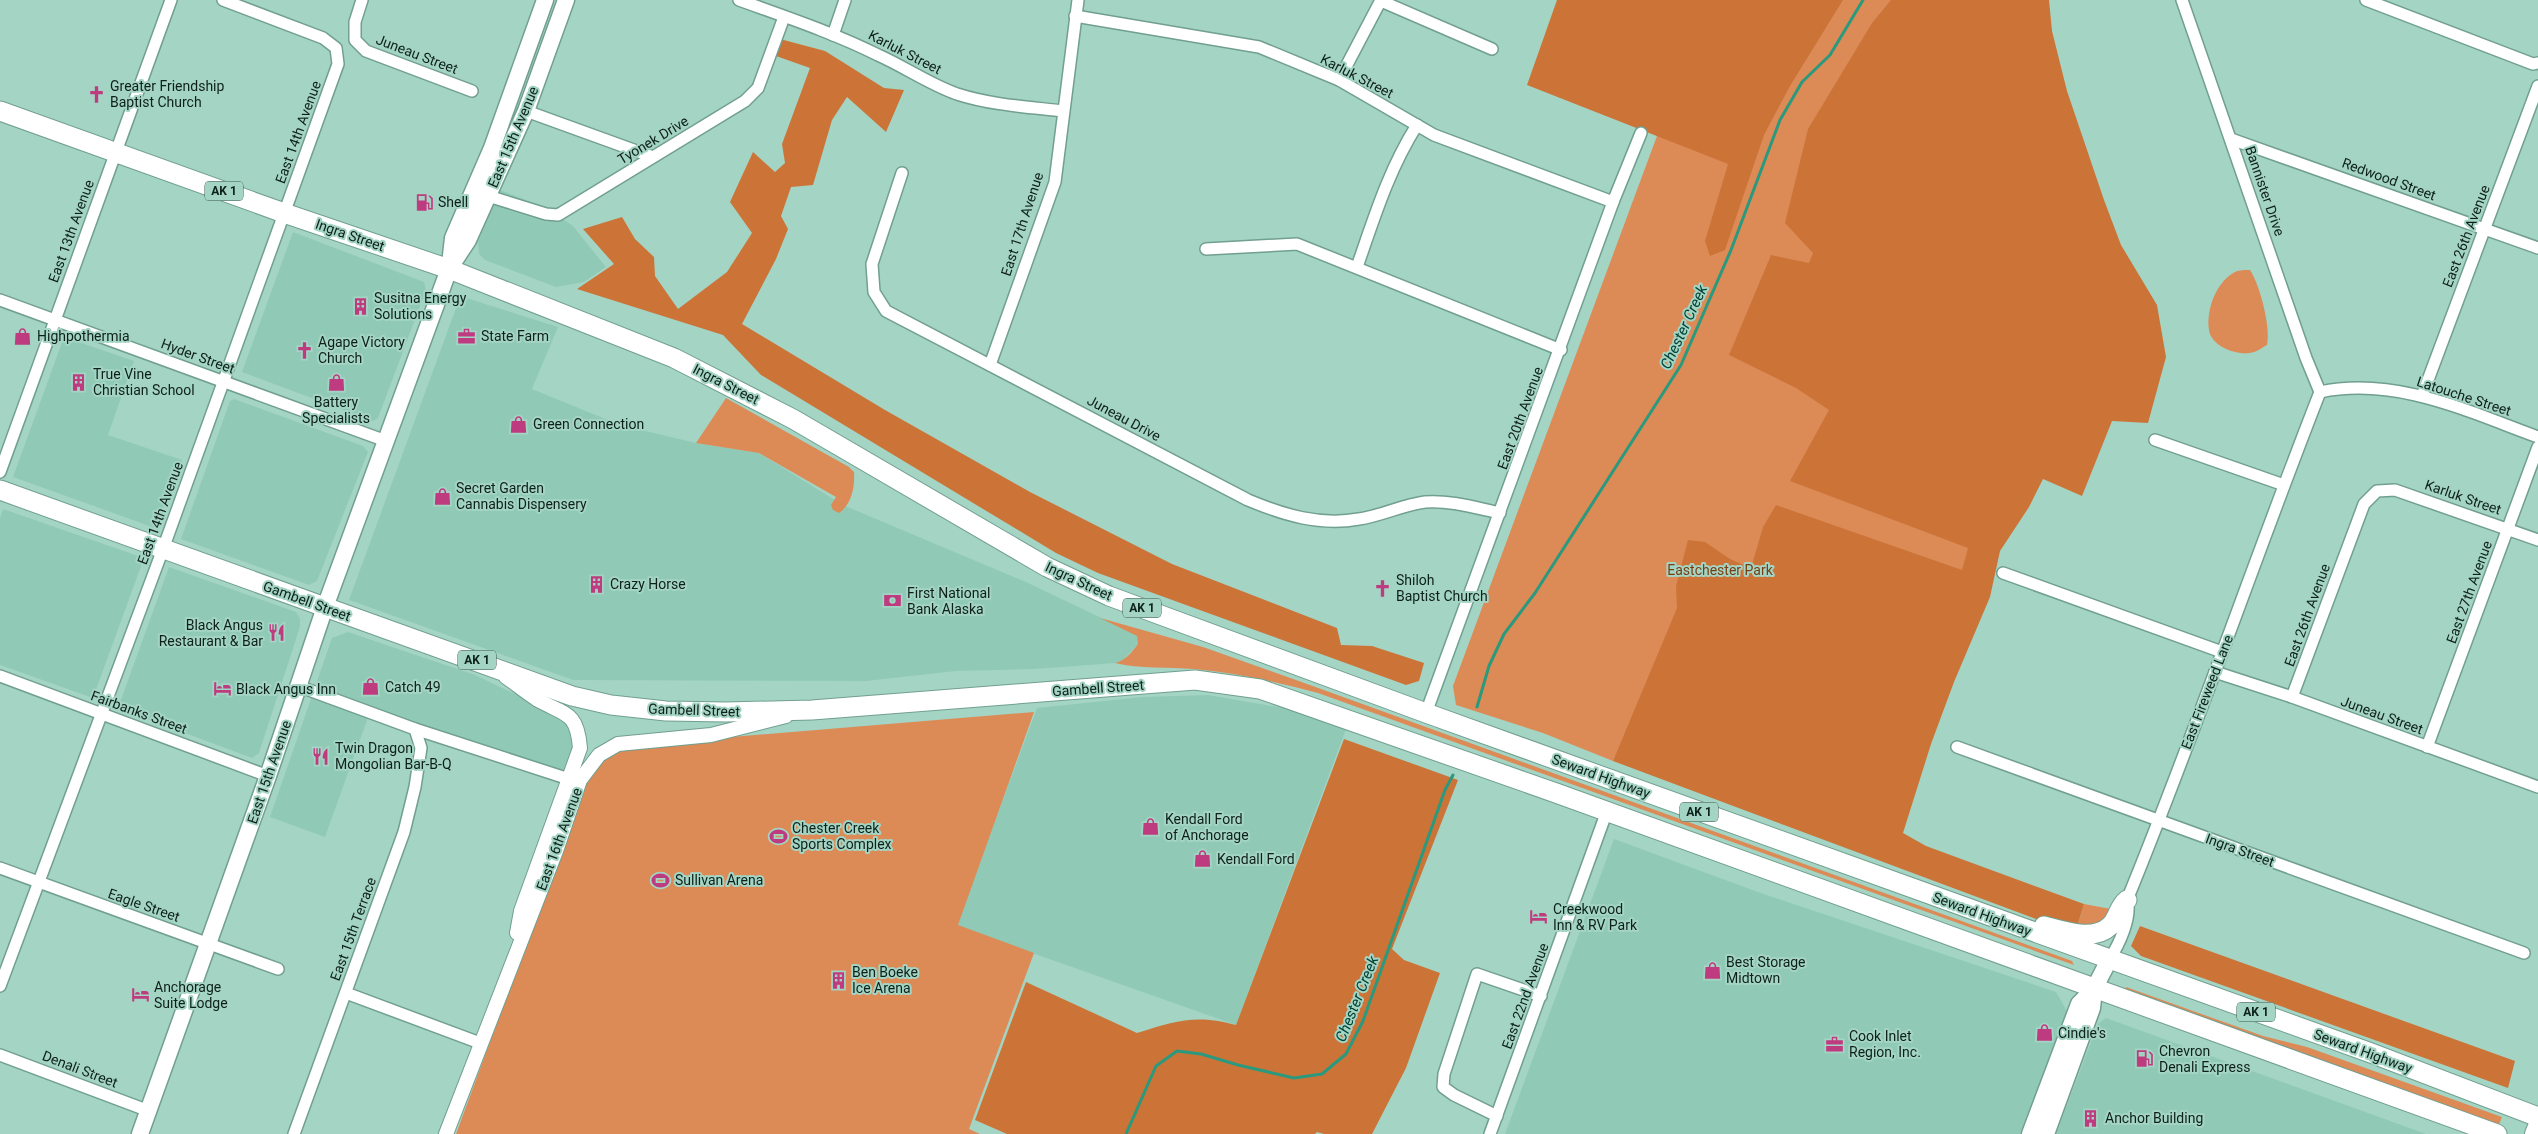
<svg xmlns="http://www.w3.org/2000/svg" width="2538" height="1134" font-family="Roboto,sans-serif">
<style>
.built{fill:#90cab7}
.green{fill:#dc8b57}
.forest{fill:#cc7438}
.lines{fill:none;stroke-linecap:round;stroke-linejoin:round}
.stream{stroke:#2a997d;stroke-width:3}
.minor-casing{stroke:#719f90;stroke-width:14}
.tertiary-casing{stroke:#719f90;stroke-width:16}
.secondary-casing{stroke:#719f90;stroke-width:19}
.primary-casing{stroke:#719f90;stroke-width:20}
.trunk-casing{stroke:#719f90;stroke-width:21}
.minor{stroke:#fff;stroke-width:11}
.tertiary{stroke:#fff;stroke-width:14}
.secondary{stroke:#fff;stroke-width:16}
.primary{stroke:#fff;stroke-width:18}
.trunk{stroke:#fff;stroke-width:19}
.labels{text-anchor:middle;stroke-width:4;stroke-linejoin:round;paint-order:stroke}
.shield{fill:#a4d4c4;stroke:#3a564d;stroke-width:1}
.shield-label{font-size:12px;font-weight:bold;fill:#0d201a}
.street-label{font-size:14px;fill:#0d201a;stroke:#a4d4c4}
.poi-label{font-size:14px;fill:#0d201a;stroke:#a4d4c4;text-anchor:start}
.park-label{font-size:14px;fill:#783e13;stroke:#a4d4c4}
.water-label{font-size:15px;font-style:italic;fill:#014234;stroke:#a4d4c4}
</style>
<rect width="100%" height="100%" fill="#a4d4c4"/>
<g class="built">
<polygon points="500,190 547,208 573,226 606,267 584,282 556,287 485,260 479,254 478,242"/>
<polygon points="293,232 424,282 426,290 378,418 373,421 242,372"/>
<polygon points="463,297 558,327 532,389 620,425 696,443 759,453 843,505 1026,582 1137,635 1138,644 1123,660 1115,663 1035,669 956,671 866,681 573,680 349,600 459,300"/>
<polygon points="64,337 134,361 108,435 182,460 155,528 13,477"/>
<polygon points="234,399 363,446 368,452 317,581 309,585 181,539 230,401"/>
<polygon points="3,509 144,558 93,698 0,665 0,518"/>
<polygon points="169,567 296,612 300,619 300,627 259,753 252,758 118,708"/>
<polygon points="348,632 475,675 559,715 567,721 576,737 569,763 560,777 370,712 325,837 270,817 332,638"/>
<polygon points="1208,695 1283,708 1346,729 1236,1025 956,926 1037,708 1143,697"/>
<polygon points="1614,839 1758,892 2056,992 2068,1013 2024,1134 1505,1134"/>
<polygon points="2106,1018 2426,1134 2056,1134 2098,1024"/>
</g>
<g class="green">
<polygon points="1557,0 1946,0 2002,504 1871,842 1615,757 1613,761 1543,733 1456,705 1453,686 1657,136"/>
<path d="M2250,270C2260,285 2271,328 2267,345C2263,347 2258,351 2254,352C2239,357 2211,347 2209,330C2206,310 2216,282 2235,272C2239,270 2246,270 2250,270Z"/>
<path d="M726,398L849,467L854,472C855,486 852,504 839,513L833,510L831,505L836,497L759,453L696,443Z"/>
<path d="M1100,618L1203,647L1321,689L2072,961L2074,965L1318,693C1277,682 1237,673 1194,669C1167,667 1141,669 1115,663C1126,660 1131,653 1138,644L1137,636Z"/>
<polygon points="1034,712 958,925 1034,953 969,1129 980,1134 456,1134 599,748"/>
<polygon points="2084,904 2111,909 2099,927 2077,927"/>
<polygon points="2126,987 2263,1036 2307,1047 2502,1117 2498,1127 2124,992"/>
</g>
<g class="forest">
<polygon points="1557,0 1843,0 1790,86 1764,135 1725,250 1710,256 1705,241 1728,164 1527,85"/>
<polygon points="1891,0 2049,0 2052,31 2067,91 2104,200 2121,245 2157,305 2166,357 2148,423 2112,421 2082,496 2043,479 2029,507 2000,551 1990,597 1954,682 1931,744 1903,833 1926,846 2084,904 2077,927 2052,925 1613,761 1677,608 1676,586 1688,540 1705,542 1730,559 1751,568 1763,527 1776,505 1962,570 1968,548 1790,481 1829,410 1796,388 1729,355 1771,255 1809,263 1813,253 1785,223 1808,129 1872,23"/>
<polygon points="780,39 825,51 884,88 904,90 886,132 847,97 832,120 813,185 791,187 781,216 788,229 776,259 742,324 885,410 1030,492 1172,564 1337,628 1341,645 1372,646 1424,663 1419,681 1406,685 1098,573 1056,553 761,375 723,335 577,289 614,264 583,229 622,217 635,239 654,257 655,276 678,309 727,272 752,233 730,202 753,152 775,172 785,163 782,144 810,68 776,56"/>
<path d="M1344,739L1458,780L1392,949L1404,960L1440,973L1406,1068L1372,1134H1324L1317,1132L1315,1134H1007L975,1120L1026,982L1137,1033C1176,1021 1195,1014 1236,1025Z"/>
<polygon points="2140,926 2515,1061 2508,1088 2141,956 2131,946"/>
</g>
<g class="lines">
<g class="stream">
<polyline points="1477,707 1489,666 1504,634 1535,593 1681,365 1731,250 1780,120 1802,82 1830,55 1863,0"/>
<polyline points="1126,1134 1156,1066 1177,1051 1201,1054 1238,1065 1294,1078 1322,1074 1346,1054 1363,1021 1445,790 1453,775"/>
</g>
<defs>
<g id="minor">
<polyline points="362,0 355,22 355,40 366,51 472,91"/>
<path d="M739,0C786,17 834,33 878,55C905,67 929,84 957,94C991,105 1028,107 1063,111"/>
<polyline points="2182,0 2306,358 2320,392"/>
<polyline points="2366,0 2533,64 2538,63"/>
<polyline points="1381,1 1492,49"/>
<polyline points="1075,16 1259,47 1339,80 1434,135 1613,202"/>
<polyline points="833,35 845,0"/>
<polyline points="1339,80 1381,0"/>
<polyline points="526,111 653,157"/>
<polyline points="2231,139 2538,248"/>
<path d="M902,173L872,264L874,292L886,311L1248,500C1284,515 1319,526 1359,519C1381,516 1402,505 1425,502C1450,500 1476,508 1500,513"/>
<polyline points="488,196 546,214 558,215 745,101 758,88 784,17"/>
<polyline points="1206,249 1297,244 1561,350"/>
<path d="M1357,267C1374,218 1389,169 1417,125"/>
<polyline points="0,300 386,441"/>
<polyline points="990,365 1055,182 1078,0"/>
<path d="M2320,392C2396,376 2469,412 2538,437"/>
<polyline points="2422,396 2538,86"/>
<polyline points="2155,440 2284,485"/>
<polyline points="0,472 171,0"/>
<polyline points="2003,573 2222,652"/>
<polyline points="2215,672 2292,697 2538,787"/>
<polyline points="0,676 268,776"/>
<polyline points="298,686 415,729 569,779"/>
<polyline points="2292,697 2364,504 2377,491 2395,490 2538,540"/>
<polyline points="1426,713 1613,202 1641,133"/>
<polyline points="1957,747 2524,953"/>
<polyline points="2427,747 2538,447"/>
<polyline points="0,868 278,969"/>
<path d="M2109,960C2119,945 2132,917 2127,900C2196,732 2254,560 2320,392"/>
<polyline points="0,986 163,549 338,64 336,48 323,38 223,0"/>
<polyline points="346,993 480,1043"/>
<polyline points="0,1055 149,1111"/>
<polyline points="1497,1116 1454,1095 1443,1087 1444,1074 1477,974 1541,996"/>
<polyline points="294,1134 404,832 415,787 421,748 415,729"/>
<polyline points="1490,1134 1607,811"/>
</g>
<g id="tertiary">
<path d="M506,677C516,684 527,693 538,700C565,715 577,711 580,748L521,911L517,933"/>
<polyline points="446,1134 556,851 580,780 599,755 618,744 711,735 786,716"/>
</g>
<g id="secondary">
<polyline points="450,264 453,238 492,148 545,0"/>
<polyline points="140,1134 268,776 325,607 449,269 468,240 526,111 566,0"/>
<polyline points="2030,1134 2079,1004 2094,989 2109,960"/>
<polyline points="2046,1134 2092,1008 2094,989"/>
</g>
<polyline id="primary" points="2534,1134 2538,1124"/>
<g id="trunk">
<polyline points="0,111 284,213 449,269 674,358 793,419 1047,567 1109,596 1426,713 2371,1053 2538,1117"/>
<polyline points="0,490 572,696 611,705 666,711 726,712 812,710 1195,680 1260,689 1556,793 2497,1134"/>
<path d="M2044,926C2064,931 2093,942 2110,926C2118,919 2118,907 2127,900"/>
</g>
</defs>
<use href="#minor" class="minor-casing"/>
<use href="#tertiary" class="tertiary-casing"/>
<use href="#secondary" class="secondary-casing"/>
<use href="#primary" class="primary-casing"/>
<use href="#trunk" class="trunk-casing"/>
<use href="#minor" class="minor"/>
<use href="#tertiary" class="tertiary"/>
<use href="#secondary" class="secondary"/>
<use href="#primary" class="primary"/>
<use href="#trunk" class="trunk"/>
</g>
<defs>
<symbol id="church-bare" viewBox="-9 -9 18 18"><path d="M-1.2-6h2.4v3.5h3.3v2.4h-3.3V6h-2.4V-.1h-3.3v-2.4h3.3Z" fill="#bf3b80" stroke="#a4d4c4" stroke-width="2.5" paint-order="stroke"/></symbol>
<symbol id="fuel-bare" viewBox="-9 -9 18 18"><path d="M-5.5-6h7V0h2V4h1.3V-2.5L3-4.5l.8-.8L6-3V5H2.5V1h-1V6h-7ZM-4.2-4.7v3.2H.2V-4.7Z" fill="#bf3b80" stroke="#a4d4c4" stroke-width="2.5" paint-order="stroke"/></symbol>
<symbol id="building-bare" viewBox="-9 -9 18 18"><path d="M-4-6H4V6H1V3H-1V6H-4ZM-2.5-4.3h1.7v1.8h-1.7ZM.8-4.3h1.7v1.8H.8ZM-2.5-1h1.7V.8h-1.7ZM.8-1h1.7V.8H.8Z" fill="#bf3b80" stroke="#a4d4c4" stroke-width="2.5" paint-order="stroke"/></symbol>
<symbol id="shop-bare" viewBox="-9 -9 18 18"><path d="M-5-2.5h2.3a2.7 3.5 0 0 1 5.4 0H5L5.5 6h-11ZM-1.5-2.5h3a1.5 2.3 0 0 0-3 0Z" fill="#bf3b80" stroke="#a4d4c4" stroke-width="2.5" paint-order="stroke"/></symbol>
<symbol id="office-bare" viewBox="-9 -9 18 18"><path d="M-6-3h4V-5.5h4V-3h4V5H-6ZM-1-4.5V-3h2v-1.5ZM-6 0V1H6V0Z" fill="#bf3b80" stroke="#a4d4c4" stroke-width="2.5" paint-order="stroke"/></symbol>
<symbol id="bank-bare" viewBox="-9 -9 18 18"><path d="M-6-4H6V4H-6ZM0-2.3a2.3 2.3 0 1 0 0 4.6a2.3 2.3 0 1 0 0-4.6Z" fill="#bf3b80" stroke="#a4d4c4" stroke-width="2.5" paint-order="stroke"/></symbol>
<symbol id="restaurant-bare" viewBox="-9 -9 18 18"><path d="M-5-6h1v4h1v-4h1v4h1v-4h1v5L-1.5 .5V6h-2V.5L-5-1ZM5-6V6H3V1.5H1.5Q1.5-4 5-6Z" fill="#bf3b80" stroke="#a4d4c4" stroke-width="2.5" paint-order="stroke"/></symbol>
<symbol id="hotel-bare" viewBox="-9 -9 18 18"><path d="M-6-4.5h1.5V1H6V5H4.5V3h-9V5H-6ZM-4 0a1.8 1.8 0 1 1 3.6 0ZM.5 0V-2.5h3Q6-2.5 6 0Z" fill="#bf3b80" stroke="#a4d4c4" stroke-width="2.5" paint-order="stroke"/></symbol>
<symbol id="stadium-bare" viewBox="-9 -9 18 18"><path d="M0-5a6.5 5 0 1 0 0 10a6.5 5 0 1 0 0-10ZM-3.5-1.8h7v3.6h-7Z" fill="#bf3b80" stroke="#a4d4c4" stroke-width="2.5" paint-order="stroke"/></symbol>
</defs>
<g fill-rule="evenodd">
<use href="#church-bare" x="84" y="82" width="25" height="25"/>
<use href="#fuel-bare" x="412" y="190" width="25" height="25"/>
<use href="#building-bare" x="348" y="294" width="25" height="25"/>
<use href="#shop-bare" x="10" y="324" width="25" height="25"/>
<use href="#office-bare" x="454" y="324" width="25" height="25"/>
<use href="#church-bare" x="292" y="338" width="25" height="25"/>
<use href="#building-bare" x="66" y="370" width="25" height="25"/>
<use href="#shop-bare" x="324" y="370" width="25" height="25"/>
<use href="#shop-bare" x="506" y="412" width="25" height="25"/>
<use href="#shop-bare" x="430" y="484" width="25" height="25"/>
<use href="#building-bare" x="584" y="572" width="25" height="25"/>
<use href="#church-bare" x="1370" y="576" width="25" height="25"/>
<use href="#bank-bare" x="880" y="588" width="25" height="25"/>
<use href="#restaurant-bare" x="264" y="620" width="25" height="25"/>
<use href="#shop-bare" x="358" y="674" width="25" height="25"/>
<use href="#hotel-bare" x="210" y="676" width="25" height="25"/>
<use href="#restaurant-bare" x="308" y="744" width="25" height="25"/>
<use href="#shop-bare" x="1138" y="814" width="25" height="25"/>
<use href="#stadium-bare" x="766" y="824" width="25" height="25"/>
<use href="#shop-bare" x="1190" y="846" width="25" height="25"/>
<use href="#stadium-bare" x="648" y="868" width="25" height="25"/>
<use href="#hotel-bare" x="1526" y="904" width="25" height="25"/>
<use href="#shop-bare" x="1700" y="958" width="25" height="25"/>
<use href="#building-bare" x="826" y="968" width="25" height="25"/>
<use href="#hotel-bare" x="128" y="982" width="25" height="25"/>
<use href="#shop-bare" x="2032" y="1020" width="25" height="25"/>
<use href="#office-bare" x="1822" y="1032" width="25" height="25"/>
<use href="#fuel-bare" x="2132" y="1046" width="25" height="25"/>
<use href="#building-bare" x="2078" y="1106" width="25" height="25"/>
</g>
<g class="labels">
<g class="shield">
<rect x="205" y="181.5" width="38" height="19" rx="4"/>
<rect x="1123" y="598.5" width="38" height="19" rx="4"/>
<rect x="458" y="650.5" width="38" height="19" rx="4"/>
<rect x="1680" y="802.5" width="38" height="19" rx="4"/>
<rect x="2237" y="1002.5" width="38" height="19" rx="4"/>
</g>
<g class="shield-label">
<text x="224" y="195">AK 1</text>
<text x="1142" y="612">AK 1</text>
<text x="477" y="664">AK 1</text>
<text x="1699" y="816">AK 1</text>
<text x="2256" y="1016">AK 1</text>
</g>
<g class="street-label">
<text transform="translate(905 52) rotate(27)" y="5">Karluk Street</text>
<text transform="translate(417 54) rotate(21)" y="5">Juneau Street</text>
<text transform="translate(1357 76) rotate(27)" y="5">Karluk Street</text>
<text transform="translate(298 132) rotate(-70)" y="5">East 14th Avenue</text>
<text transform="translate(513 137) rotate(-67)" y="5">East 15th Avenue</text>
<text transform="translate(653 140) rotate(-31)" y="5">Tyonek Drive</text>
<text transform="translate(2389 179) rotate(20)" y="5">Redwood Street</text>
<text transform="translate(2265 191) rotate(71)" y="5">Bannister Drive</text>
<text transform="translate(1022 224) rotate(-72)" y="5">East 17th Avenue</text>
<text transform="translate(71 231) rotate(-70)" y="5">East 13th Avenue</text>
<text transform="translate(350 235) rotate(19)" y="5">Ingra Street</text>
<text transform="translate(2466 236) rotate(-69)" y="5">East 26th Avenue</text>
<text transform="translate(198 356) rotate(20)" y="5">Hyder Street</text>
<text transform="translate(726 384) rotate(27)" y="5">Ingra Street</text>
<text transform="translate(2464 396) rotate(18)" y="5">Latouche Street</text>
<text transform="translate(1124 418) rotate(28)" y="5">Juneau Drive</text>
<text transform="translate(1520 418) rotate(-70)" y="5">East 20th Avenue</text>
<text transform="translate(2463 497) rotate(19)" y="5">Karluk Street</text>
<text transform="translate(160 513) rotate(-70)" y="5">East 14th Avenue</text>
<text transform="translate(1079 581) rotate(25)" y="5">Ingra Street</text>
<text transform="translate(2469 592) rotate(-70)" y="5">East 27th Avenue</text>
<text transform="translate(307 601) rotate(20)" y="5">Gambell Street</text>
<text transform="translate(2307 615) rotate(-70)" y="5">East 26th Avenue</text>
<text transform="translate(1098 688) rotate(-4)" y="5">Gambell Street</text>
<text transform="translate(2207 692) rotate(-69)" y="5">East Fireweed Lane</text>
<text transform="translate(694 710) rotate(2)" y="5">Gambell Street</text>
<text transform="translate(139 712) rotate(20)" y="5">Fairbanks Street</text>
<text transform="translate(2382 715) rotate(20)" y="5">Juneau Street</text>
<text transform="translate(269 772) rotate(-71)" y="5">East 15th Avenue</text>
<text transform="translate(1601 776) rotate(20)" y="5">Seward Highway</text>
<text transform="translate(559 839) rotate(-70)" y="5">East 16th Avenue</text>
<text transform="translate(2240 850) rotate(20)" y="5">Ingra Street</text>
<text transform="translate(144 905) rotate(19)" y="5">Eagle Street</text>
<text transform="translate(1982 914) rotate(20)" y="5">Seward Highway</text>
<text transform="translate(353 929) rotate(-70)" y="5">East 15th Terrace</text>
<text transform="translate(1525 996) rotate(-70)" y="5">East 22nd Avenue</text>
<text transform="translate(2363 1051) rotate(20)" y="5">Seward Highway</text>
<text transform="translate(80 1069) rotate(21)" y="5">Denali Street</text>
</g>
<g class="poi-label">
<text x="110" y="91">Greater Friendship<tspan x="110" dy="16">Baptist Church</tspan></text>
<text x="438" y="207">Shell</text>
<text x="374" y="303">Susitna Energy<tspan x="374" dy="16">Solutions</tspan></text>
<text x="37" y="341">Highpothermia</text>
<text x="481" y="341">State Farm</text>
<text x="318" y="347">Agape Victory<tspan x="318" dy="16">Church</tspan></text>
<text x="93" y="379">True Vine<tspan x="93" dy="16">Christian School</tspan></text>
<text x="336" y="407" text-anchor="middle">Battery<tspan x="336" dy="16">Specialists</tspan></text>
<text x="533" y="429">Green Connection</text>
<text x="456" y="493">Secret Garden<tspan x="456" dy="16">Cannabis Dispensery</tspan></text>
<text x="1396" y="585">Shiloh<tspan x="1396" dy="16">Baptist Church</tspan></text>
<text x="610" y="589">Crazy Horse</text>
<text x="907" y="598">First National<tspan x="907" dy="16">Bank Alaska</tspan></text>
<text x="263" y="630" text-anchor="end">Black Angus<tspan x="263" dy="16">Restaurant &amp; Bar</tspan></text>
<text x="385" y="692">Catch 49</text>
<text x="236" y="694">Black Angus Inn</text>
<text x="335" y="753">Twin Dragon<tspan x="335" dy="16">Mongolian Bar-B-Q</tspan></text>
<text x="1165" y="824">Kendall Ford<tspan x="1165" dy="16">of Anchorage</tspan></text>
<text x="792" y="833">Chester Creek<tspan x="792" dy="16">Sports Complex</tspan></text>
<text x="1217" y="864">Kendall Ford</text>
<text x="675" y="885">Sullivan Arena</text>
<text x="1553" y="914">Creekwood<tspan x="1553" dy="16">Inn &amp; RV Park</tspan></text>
<text x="1726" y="967">Best Storage<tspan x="1726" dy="16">Midtown</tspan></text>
<text x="852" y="977">Ben Boeke<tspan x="852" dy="16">Ice Arena</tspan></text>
<text x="154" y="992">Anchorage<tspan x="154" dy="16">Suite Lodge</tspan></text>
<text x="2058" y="1038">Cindie's</text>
<text x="1849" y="1041">Cook Inlet<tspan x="1849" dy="16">Region, Inc.</tspan></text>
<text x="2159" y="1056">Chevron<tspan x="2159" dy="16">Denali Express</tspan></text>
<text x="2105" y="1123">Anchor Building</text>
</g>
<g class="park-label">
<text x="1720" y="575">Eastchester Park</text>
</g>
<g class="water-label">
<text transform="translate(1684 327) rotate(-65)" y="5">Chester Creek</text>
<text transform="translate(1357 999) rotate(-68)" y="5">Chester Creek</text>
</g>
</g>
</svg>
